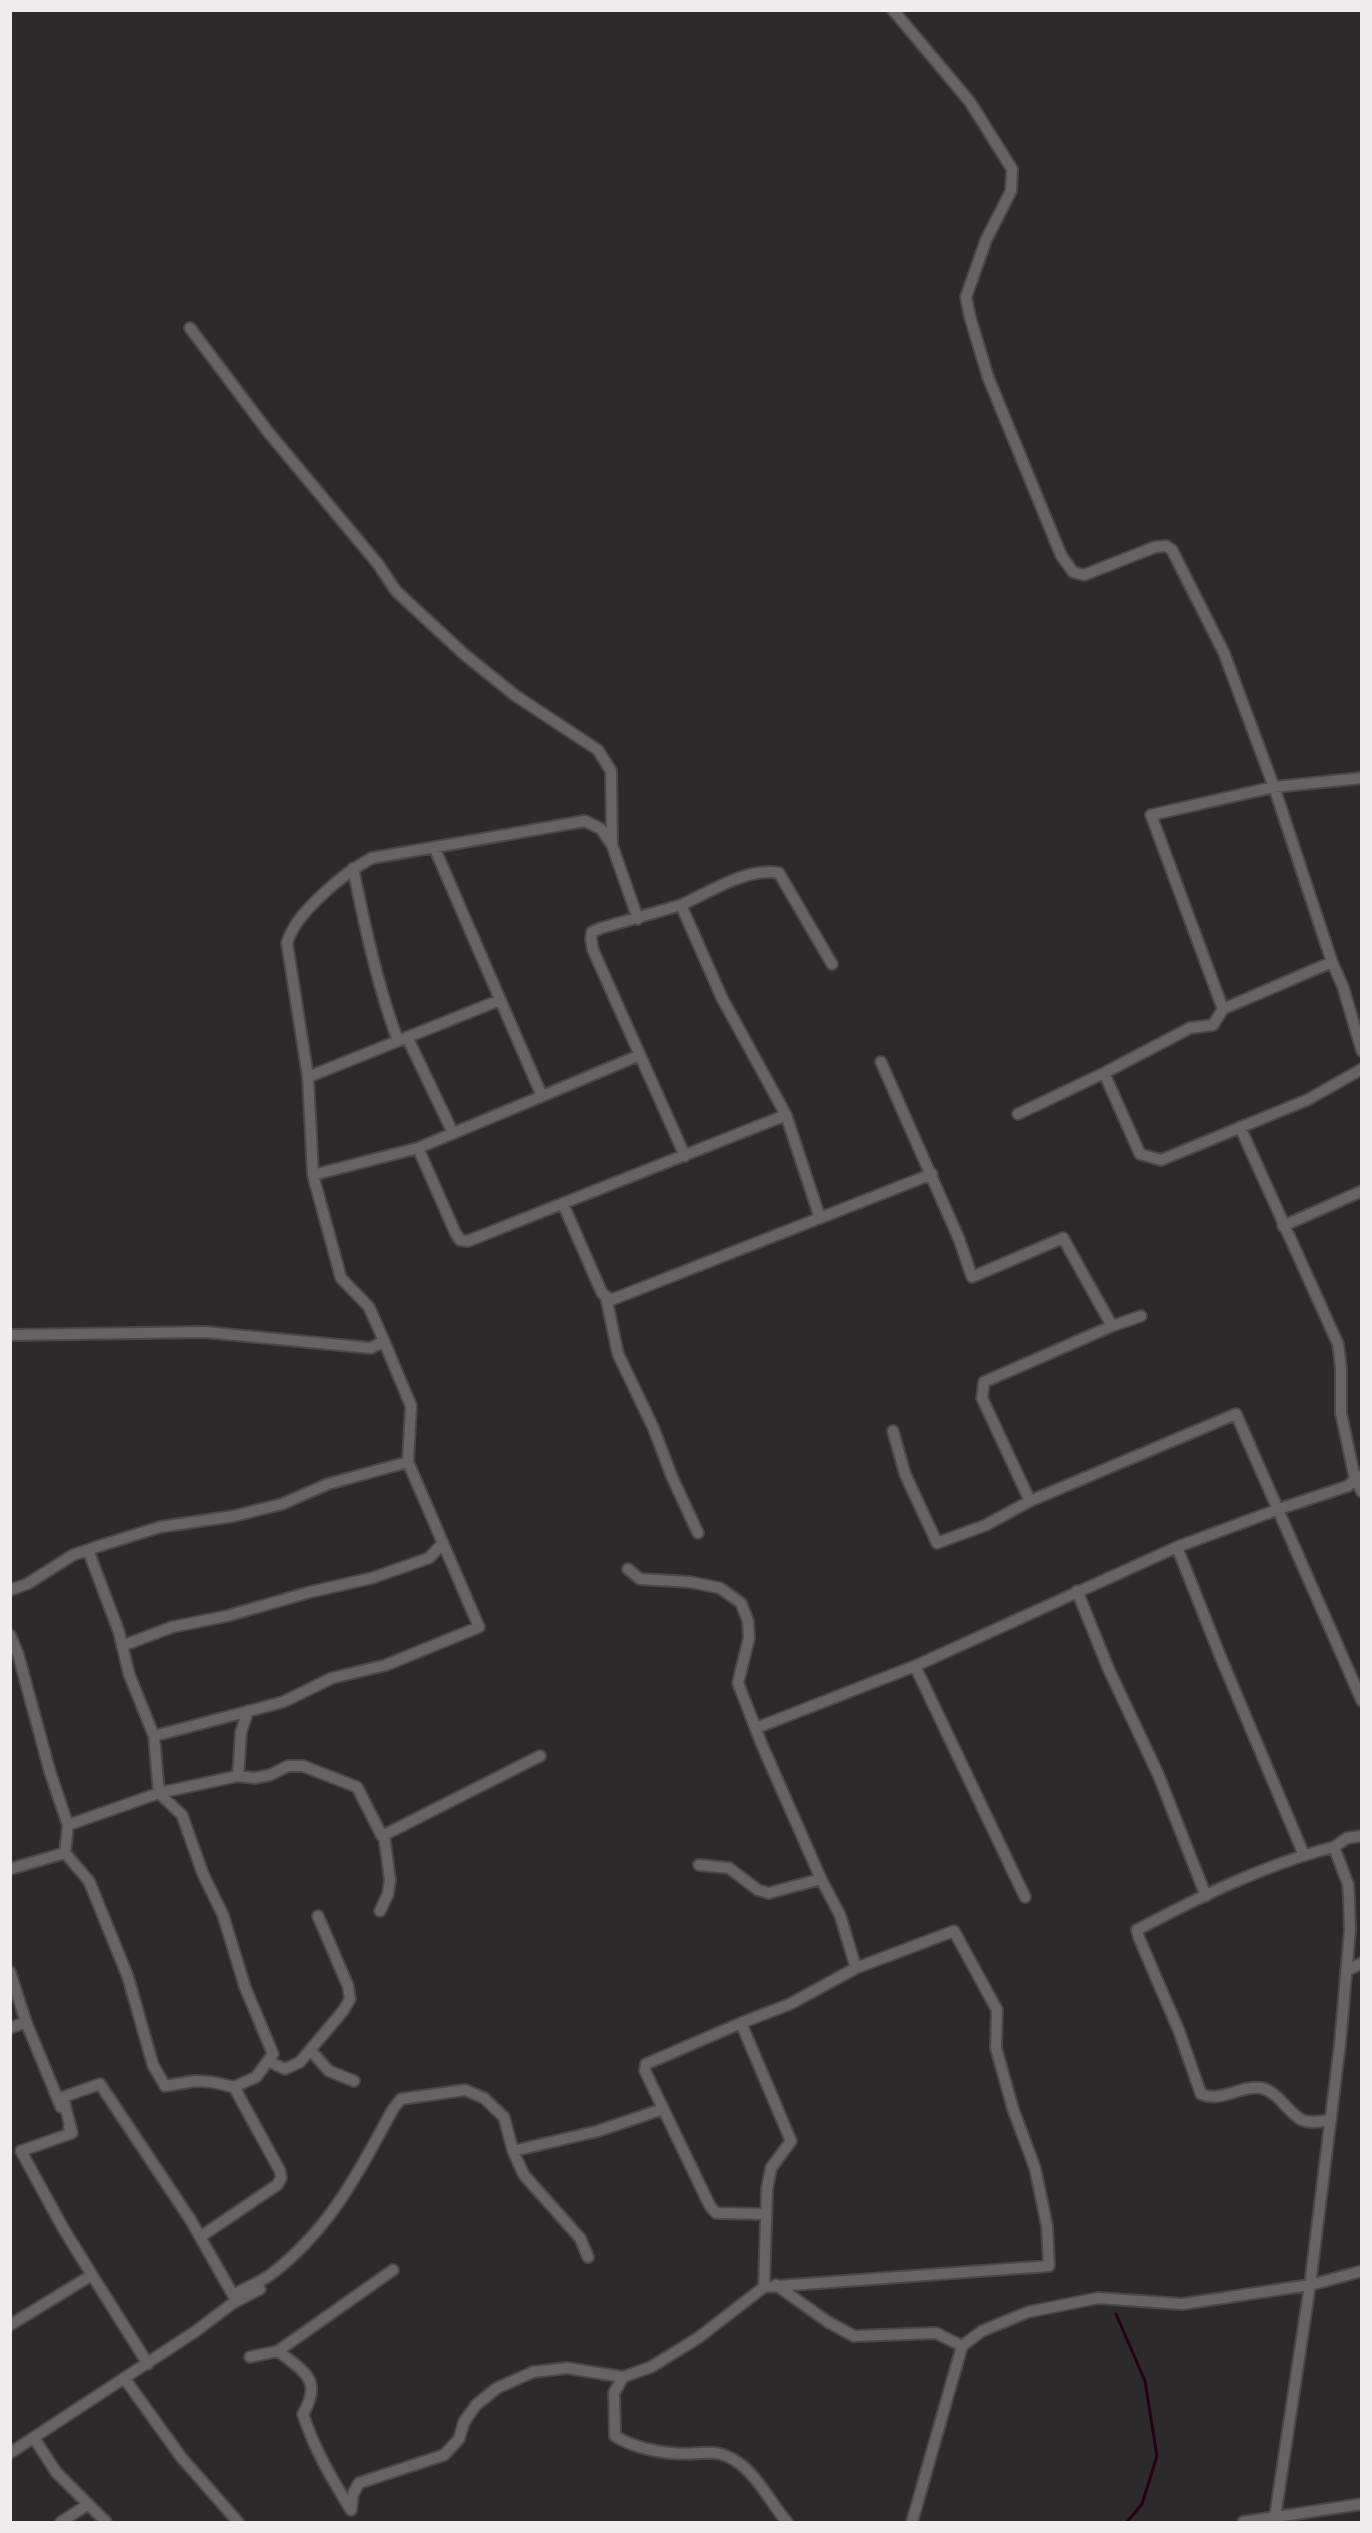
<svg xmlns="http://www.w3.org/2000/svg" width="1372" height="2533" font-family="'Playfair Display',serif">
	<rect width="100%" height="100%" fill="#2d2a2c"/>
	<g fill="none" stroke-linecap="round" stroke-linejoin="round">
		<!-- stream -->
		<path stroke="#280016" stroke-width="3" d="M 1116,2314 L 1145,2381 L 1157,2456 L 1142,2504 L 1127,2522"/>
		<defs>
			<path id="minor" d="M 893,10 L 970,102 L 1012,169 L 1011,191 L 986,240 L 966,297 L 970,317 L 988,377 L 1061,555 L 1073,572 L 1084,575 L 1155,547 L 1166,546 L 1172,550 L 1224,653 L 1274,787 L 1332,962 L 1343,987 L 1362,1051
				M 190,328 L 269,433 L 378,564 L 396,591 L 465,655 L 516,696 L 598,750 L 611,771 L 612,844
				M 434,847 L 542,1096
				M 353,868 C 365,927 377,984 398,1041
				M 681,905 C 710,892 747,867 779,873 L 832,964
				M 1223,1009 L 1151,815 L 1274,787 L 1362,778
				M 407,1037 L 453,1133
				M 881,1062 L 959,1239 L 972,1277 L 1063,1238 L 1112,1326
				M 1104,1073 L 1140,1154 L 1161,1160 L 1307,1100 L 1362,1069
				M 308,1077 L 500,1000
				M 1018,1114 L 1104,1073 L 1190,1028 L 1213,1025 L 1223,1009 L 1332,962
				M 418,1148 L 455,1232 L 460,1240 L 468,1241 L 786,1115
				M 685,1156 L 593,950 L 591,939 L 592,932 L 601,928 L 681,905 L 722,998 L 786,1115 L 820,1218
				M 313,1175 L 418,1148 L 640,1055
				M 563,1204 L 602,1293 L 611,1300 L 932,1174
				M 1283,1226 L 1362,1191
				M 606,1297 L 618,1354 L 653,1427 L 672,1477 L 698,1533
				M 10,1335 L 205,1332 L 371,1348 L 384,1341 L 369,1307 L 341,1278 L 313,1175 L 308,1077 L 287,943 C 295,913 345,872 372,858 L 585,821 L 601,829 L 612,845 L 638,919
				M 893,1431 L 905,1474 L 937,1543 L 986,1525 L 1030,1501 L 1236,1414 L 1362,1701
				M 1361,1476 L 1355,1479 L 1362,1492
				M 1030,1501 L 982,1398 L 984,1382 L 1112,1326 L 1141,1316
				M 1177,1547 L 1221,1658 L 1304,1855
				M 628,1569 L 640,1579 L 690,1582 L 720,1588 L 741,1603 L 748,1621 L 749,1638 L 738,1683 L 762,1745 L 821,1879 L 840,1915 L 856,1968
				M 10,1590 L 27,1584 L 73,1555 L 99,1546 L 160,1527 L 234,1516 L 282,1504 L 328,1484 L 408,1462
				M 1077,1591 L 1109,1670 L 1158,1774 L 1206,1896
				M 10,1635 L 18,1654 L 50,1772 L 68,1825 L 65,1853
				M 122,1646 L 172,1627 L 227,1616 L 310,1592 L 372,1578 L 429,1558 L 443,1543
				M 915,1666 L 1025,1897
				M 756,1728 L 915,1666 L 1177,1547 L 1279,1509 L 1348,1486 L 1355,1479 L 1341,1413 L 1341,1368 L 1338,1344 L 1240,1127
				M 154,1736 L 283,1702 L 332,1678 L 386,1665 L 479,1627 L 408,1462 L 411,1406 L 384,1341
				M 238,1776 L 241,1732 L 248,1711
				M 68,1825 L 159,1793 L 238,1776 L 254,1778 L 270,1775 L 288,1766 L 303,1766 L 357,1787 L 382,1836 L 540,1756
				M 699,1865 L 729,1868 L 758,1890 L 769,1893 L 821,1879
				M 10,1869 L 65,1853 L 89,1881 L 128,1977 L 153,2065 L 165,2086 L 195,2081 L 212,2082 L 234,2087 L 256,2077 L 273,2054 L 245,1987 L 223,1915 L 203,1874 L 182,1815 L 159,1793 L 154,1736 L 129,1674 L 119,1632 L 88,1550
				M 380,1911 L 388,1894 L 390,1880 L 384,1835
				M 1346,1971 L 1362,1963
				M 10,1972 L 26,2022
				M 741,2023 L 791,2141 L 771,2168 L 767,2189 L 764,2287
				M 10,2028 L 26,2022 L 61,2107
				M 311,2051 L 329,2071 L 354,2081
				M 268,2061 L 285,2069 L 300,2062 L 343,2011 L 350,1999 L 348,1986 L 318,1916
				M 1331,2120 C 1322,2121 1311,2124 1302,2120 C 1287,2112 1278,2091 1261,2088 C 1240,2085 1221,2103 1201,2094 L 1179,2031 L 1139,1938 L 1137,1930 C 1199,1897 1266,1864 1334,1847
				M 72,2133 L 63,2097 L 100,2084 L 190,2219 L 233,2295 C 245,2288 259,2283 270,2275 C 329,2231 359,2172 393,2109 L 401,2099 L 465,2090 L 484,2098 L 504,2117 L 513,2151 L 524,2175 L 580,2238 L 588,2257
				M 513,2151 L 598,2131 L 663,2109
				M 766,2214 L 716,2213 L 710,2206 L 645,2071 L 646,2064 L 741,2023 L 790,2004 L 856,1968 L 954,1931 L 997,2010 L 996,2048 L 1013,2109 L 1035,2168 L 1047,2226 L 1049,2266 L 764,2287 L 698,2338 L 651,2367 L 623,2377 L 614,2393 L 615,2436 C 631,2446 652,2451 671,2453 C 702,2457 717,2443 745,2468 C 761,2482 773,2506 787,2522
				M 200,2237 L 277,2185 L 281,2178 L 280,2171 L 234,2087
				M 92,2275 L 148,2364
				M 776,2285 L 828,2322 L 854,2336 L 936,2333 L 962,2346
				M 10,2325 L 92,2275 L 63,2228 L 21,2151 L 72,2133 L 69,2127
				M 278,2351 C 304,2372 323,2379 303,2414 C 314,2449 332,2479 351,2510
				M 250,2357 L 278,2351 L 393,2270
				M 125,2379 L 181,2457 L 238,2522
				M 34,2438 L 56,2472 L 106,2522
				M 10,2453 L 196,2331 L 233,2303 L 260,2289
				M 351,2510 L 353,2494 L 359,2483 L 444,2455 L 459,2439 L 464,2422 L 476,2405 L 497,2388 L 533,2372 L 567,2368 L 623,2377
				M 1275,2517 L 1310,2285 L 1340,2044 L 1350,1930 L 1349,1897 L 1348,1884 L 1334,1847 L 1347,1838 L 1362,1836
				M 61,2522 L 87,2505
				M 912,2522 L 962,2346 L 982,2331 L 1028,2312 L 1098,2298 L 1182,2304 L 1310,2285 L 1362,2271
				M 1243,2522 L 1362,2504"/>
		</defs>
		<!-- minor casing -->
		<use href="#minor" stroke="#4a4748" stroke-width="14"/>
		<!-- minor -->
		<use href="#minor" stroke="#666364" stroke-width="10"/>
	</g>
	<!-- border -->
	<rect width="1372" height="2533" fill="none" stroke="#eeecec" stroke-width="24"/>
</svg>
